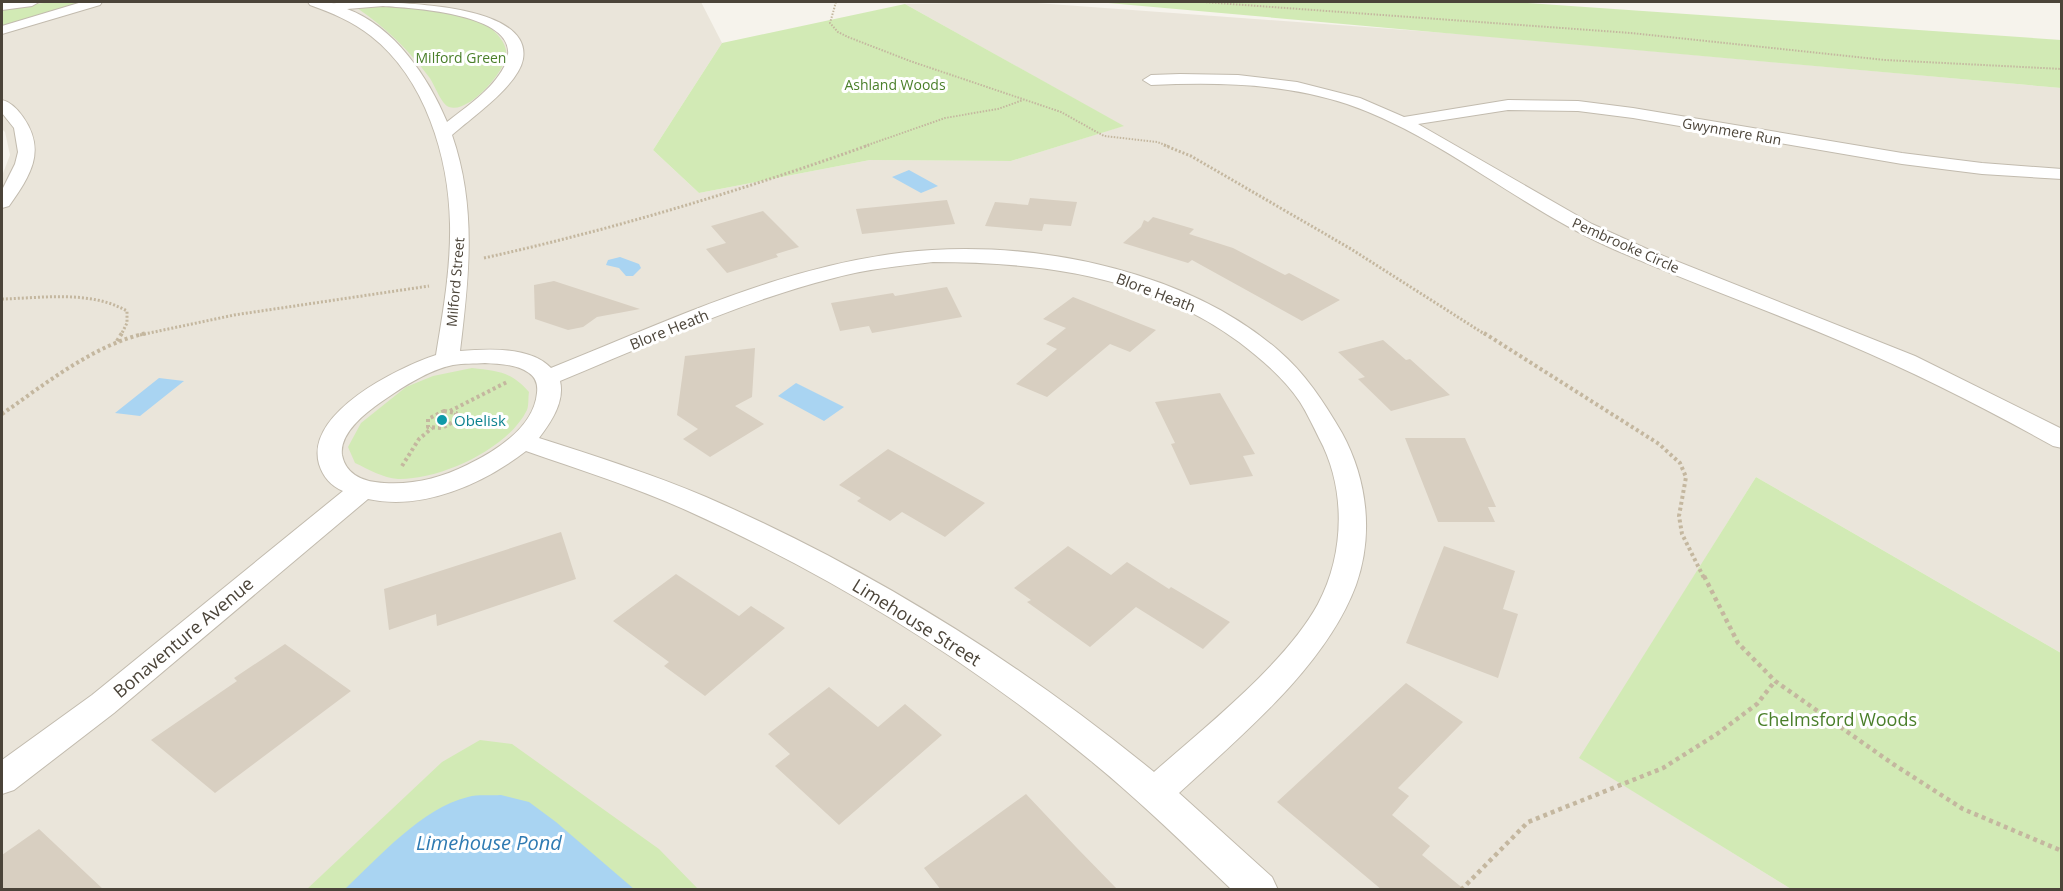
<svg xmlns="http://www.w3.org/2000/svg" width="2063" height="891" font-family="'Open Sans',sans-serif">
	<rect width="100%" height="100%" fill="#f6f3ec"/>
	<!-- residential -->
	<path fill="#eae5da" d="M 2,2 L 701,2 L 722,43 L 653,150 L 699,193 L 870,160 L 1011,161 L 1123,126 L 905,4 L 1023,2 L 1474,35 L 2061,88 L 2061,653 L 1756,477 L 1580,758 L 1791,889 L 2,889 L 2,176 L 10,155 L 5,132 L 2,129 Z"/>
	<!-- green -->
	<path fill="#d2eab5" d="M 51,2 L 87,2 L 2,27 L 2,9 Z
		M 1097,2 L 1514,2 L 2061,40 L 2061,88 Z
		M 905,4 L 1124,126 L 1011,161 L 870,160 L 699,193 L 653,150 L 722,43 Z
		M 376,5 C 408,7 461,8 488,26 C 497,33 508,44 506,56 C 504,73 468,114 449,107 C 441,104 435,85 429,77 C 408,49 386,28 357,8 Z
		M 472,368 C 497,371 511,371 529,392 C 528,397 529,405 527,410 C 508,449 440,480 398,479 C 383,478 368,469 355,463 L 348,447 L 361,423 L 406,387 L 433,376 Z
		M 1756,477 L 2061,653 L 2061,889 L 1791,889 L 1579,758 Z
		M 480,740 L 512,744 L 659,849 L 698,889 L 306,890 L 442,762 Z"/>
	<!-- water -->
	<path fill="#a9d4f2" d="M 909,170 L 938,186 L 921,193 L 892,177 Z
		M 620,257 L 639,264 L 641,268 L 633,276 L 626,276 L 619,268 L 606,265 L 608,260 Z
		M 159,378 L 184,381 L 140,416 L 115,413 Z
		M 796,383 L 844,407 L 824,421 L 778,396 Z
		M 501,795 L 529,802 L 556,822 L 634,889 L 345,889 C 379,857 422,808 468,797 C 478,794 491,796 501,795 Z"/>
	<!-- building -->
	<path fill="#d8cfc1" d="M 1030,198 L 1077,202 L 1071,226 L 1044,224 L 1042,231 L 985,226 L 995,202 L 1028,205 Z
		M 947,200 L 955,224 L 862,234 L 856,209 Z
		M 763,211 L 799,247 L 776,254 L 778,257 L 727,273 L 706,249 L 726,243 L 711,226 Z
		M 1153,217 L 1194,229 L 1189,234 L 1233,248 L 1285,275 L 1289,273 L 1340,300 L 1302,321 L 1192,260 L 1188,263 L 1123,243 L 1141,227 L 1144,220 L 1148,222 Z
		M 554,281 L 640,309 L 597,317 L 583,327 L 568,330 L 535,319 L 534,285 Z
		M 947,287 L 962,317 L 872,333 L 869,326 L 840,331 L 831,303 L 893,293 L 895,296 Z
		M 1073,297 L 1156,330 L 1130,352 L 1110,344 L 1047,397 L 1016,384 L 1057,349 L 1046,344 L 1066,328 L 1043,319 Z
		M 1383,340 L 1406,360 L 1410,359 L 1450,395 L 1391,411 L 1358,379 L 1365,377 L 1338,352 Z
		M 755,348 L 752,397 L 735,406 L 764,424 L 710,457 L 683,439 L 698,429 L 677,415 L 685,356 Z
		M 1220,393 L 1255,454 L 1243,456 L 1253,476 L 1190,485 L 1171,444 L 1175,443 L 1155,402 Z
		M 1405,438 L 1465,438 L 1496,507 L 1488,507 L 1495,522 L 1438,522 Z
		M 888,449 L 985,503 L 945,537 L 902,512 L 890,521 L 857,501 L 861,498 L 839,485 Z
		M 561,532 L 576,579 L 437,626 L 436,614 L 389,630 L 384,589 Z
		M 1068,546 L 1111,575 L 1127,562 L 1169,589 L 1171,587 L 1230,622 L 1203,649 L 1136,607 L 1090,647 L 1027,602 L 1031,600 L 1014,588 Z
		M 1444,546 L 1515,571 L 1503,609 L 1518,614 L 1498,678 L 1406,643 Z
		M 676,574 L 739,616 L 751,606 L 785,628 L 705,696 L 664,666 L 669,662 L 613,621 Z
		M 285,644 L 351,691 L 215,793 L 151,740 L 237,681 L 234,678 Z
		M 1406,683 L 1463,722 L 1398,788 L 1409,796 L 1392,815 L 1430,846 L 1422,855 L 1465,890 L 1382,890 L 1277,802 Z
		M 829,687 L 878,727 L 905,704 L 942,735 L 839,825 L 775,766 L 790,754 L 768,734 Z
		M 1026,794 L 1076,847 L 1118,890 L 941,890 L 924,868 Z
		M 39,829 L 104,890 L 2,890 L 2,855 Z"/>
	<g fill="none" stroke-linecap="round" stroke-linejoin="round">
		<defs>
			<path id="minor" d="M 2,2 L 39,2 L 32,6 L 2,10 Z
				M 82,2 L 102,2 L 100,5 L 2,34 L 2,26 Z
				M 308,2 C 321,1 332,5 344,2 C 381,2 533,0 523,59 C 518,86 471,118 452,135 C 477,207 469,277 460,351 C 488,349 530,346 551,368 C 674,319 798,258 932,250 C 1047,243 1189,273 1278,350 C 1305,373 1324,402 1342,433 C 1367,479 1374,534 1356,585 C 1326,666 1242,735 1179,793 L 1272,877 L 1278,890 L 1232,890 C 1186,846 1140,801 1091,761 C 969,660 832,576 688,511 C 635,487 580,470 526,451 C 483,484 423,511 368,499 L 114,713 L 14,790 L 2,794 L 2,760 L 92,695 L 343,491 C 331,486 323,477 319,464 C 305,413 397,368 436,355 C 443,312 451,268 450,224 C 449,157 425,78 371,36 C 352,21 332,13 310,5 ZM 383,6 C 412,8 532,14 504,67 C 492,90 466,107 447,122 C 429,78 394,26 347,9 ZM 933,262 C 1041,262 1150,276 1239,342 C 1261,359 1284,378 1300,402 C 1307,413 1313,426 1319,438 C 1346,488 1345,553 1318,604 C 1286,663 1205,727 1154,772 C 1018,661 867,567 706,497 C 652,474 595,456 539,438 C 551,422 565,402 560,381 C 650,344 739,302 834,278 C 866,269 900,266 933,262 ZM 485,363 C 499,364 517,364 529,373 C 536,378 538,384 537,393 C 534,427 496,451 467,465 C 441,478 413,485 384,483 C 365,482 346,476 342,455 C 339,432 368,411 384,400 C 404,386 429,370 453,365 C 464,363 474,364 485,363 Z
				M 1180,74 L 1238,75 L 1297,82 L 1360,98 L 1404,117 L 1508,100 L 1578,101 L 1633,108 L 1902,153 L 1982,163 L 2062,169 L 2062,179 L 1982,174 L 1902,164 L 1633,118 L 1578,111 L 1508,110 L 1418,124 L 1592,224 L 1656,253 L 1915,356 L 2062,429 L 2062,448 L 2053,446 C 1985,408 1916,373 1845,343 C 1768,310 1688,282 1611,248 C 1520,208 1441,136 1347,104 C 1284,83 1217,82 1151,85 L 1143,80 L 1151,75 Z
				M 2,100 C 11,102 18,110 23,117 C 47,151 30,176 9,206 L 2,208 L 2,190 L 15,164 L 18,152 L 14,128 L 2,113 Z"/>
		</defs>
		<!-- minor casing -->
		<use href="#minor" stroke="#c2bbae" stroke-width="2"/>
		<!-- path-far3 -->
		<path stroke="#c4b79f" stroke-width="2" stroke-dasharray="1.5 1.5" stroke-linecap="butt" d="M 836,2 L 830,23 L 838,32 L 848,37 L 910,61 L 1061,112 L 1104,136 L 1157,142 L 1168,146
			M 1203,2 L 1631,33 L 1885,60 L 2062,69
			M 865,146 L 945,118 L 998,109 L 1023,100"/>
		<!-- path-far2 -->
		<path stroke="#c4b79f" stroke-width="3" stroke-dasharray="2 2" stroke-linecap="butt" d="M 1164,145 L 1191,156 L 1351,249 L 1486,335
			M 484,258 C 615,229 743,190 869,145
			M 2,299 C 43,298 90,290 127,311 L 127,323 L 121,335
			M 140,335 L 234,315 L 429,286"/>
		<!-- path-far1 -->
		<path stroke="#c4b79f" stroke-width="4" stroke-dasharray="3 3" stroke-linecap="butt" d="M 1484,333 L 1659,444 L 1680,463 L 1686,477 L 1679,516 L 1682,534 L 1704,578
			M 117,341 L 122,333
			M 444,411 L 456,413 L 455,421 L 442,428 L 428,427 L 428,419 Z
			M 450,411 L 507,382
			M 2,414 C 45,384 95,344 147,333
			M 402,466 L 419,439 L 432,428"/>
		<!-- path -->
		<path stroke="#c4b79f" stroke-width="4.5" stroke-dasharray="4 4" stroke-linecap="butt" d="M 1704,576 L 1738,643 L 1775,681 L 1893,764 L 1963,809 L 2062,851
			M 1461,890 L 1528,822 L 1663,768 L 1717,734 L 1757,704 L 1775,681"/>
		<!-- minor -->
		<use href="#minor" fill="#fff" fill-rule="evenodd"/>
	</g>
	<!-- markers -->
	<circle fill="#0f9aa8" stroke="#fff" stroke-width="2" cx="442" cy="420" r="6"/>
	<g text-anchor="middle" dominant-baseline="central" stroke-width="6" stroke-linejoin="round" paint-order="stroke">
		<!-- far-park labels -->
		<g font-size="14" fill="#4a7f2a" stroke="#fff">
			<text x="461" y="57">Milford Green</text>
			<text x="895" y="84">Ashland Woods</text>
		</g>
		<!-- far-street labels -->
		<g font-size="14" fill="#4b4439" stroke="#fff">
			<text transform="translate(1732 131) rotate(10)">Gwynmere Run</text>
			<text transform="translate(1626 245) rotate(24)">Pembrooke Circle</text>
			<text transform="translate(455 282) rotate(-85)">Milford Street</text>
		</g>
		<!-- street labels -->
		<g font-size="15" fill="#4b4439" stroke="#fff">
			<text transform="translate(1156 292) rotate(21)">Blore Heath</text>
			<text transform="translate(669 329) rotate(-22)">Blore Heath</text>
		</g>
		<!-- culture labels -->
		<g font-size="15" fill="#0d838f" stroke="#fff" text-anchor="start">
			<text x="454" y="420">Obelisk</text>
		</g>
		<!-- near-street labels -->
		<g font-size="18" fill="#4b4439" stroke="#fff">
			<text transform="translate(917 622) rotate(32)">Limehouse Street</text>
			<text transform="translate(183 637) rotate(-40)">Bonaventure Avenue</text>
		</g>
		<!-- near-park labels -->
		<g font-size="18" fill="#4a7f2a" stroke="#fff">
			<text x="1837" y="719">Chelmsford Woods</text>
		</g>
		<!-- near-water labels -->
		<g font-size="20" font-style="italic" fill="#2e7ab2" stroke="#fff">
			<text x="489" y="842">Limehouse Pond</text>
		</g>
	</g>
	<!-- border -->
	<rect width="2063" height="891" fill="none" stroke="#4b4439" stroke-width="6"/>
</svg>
